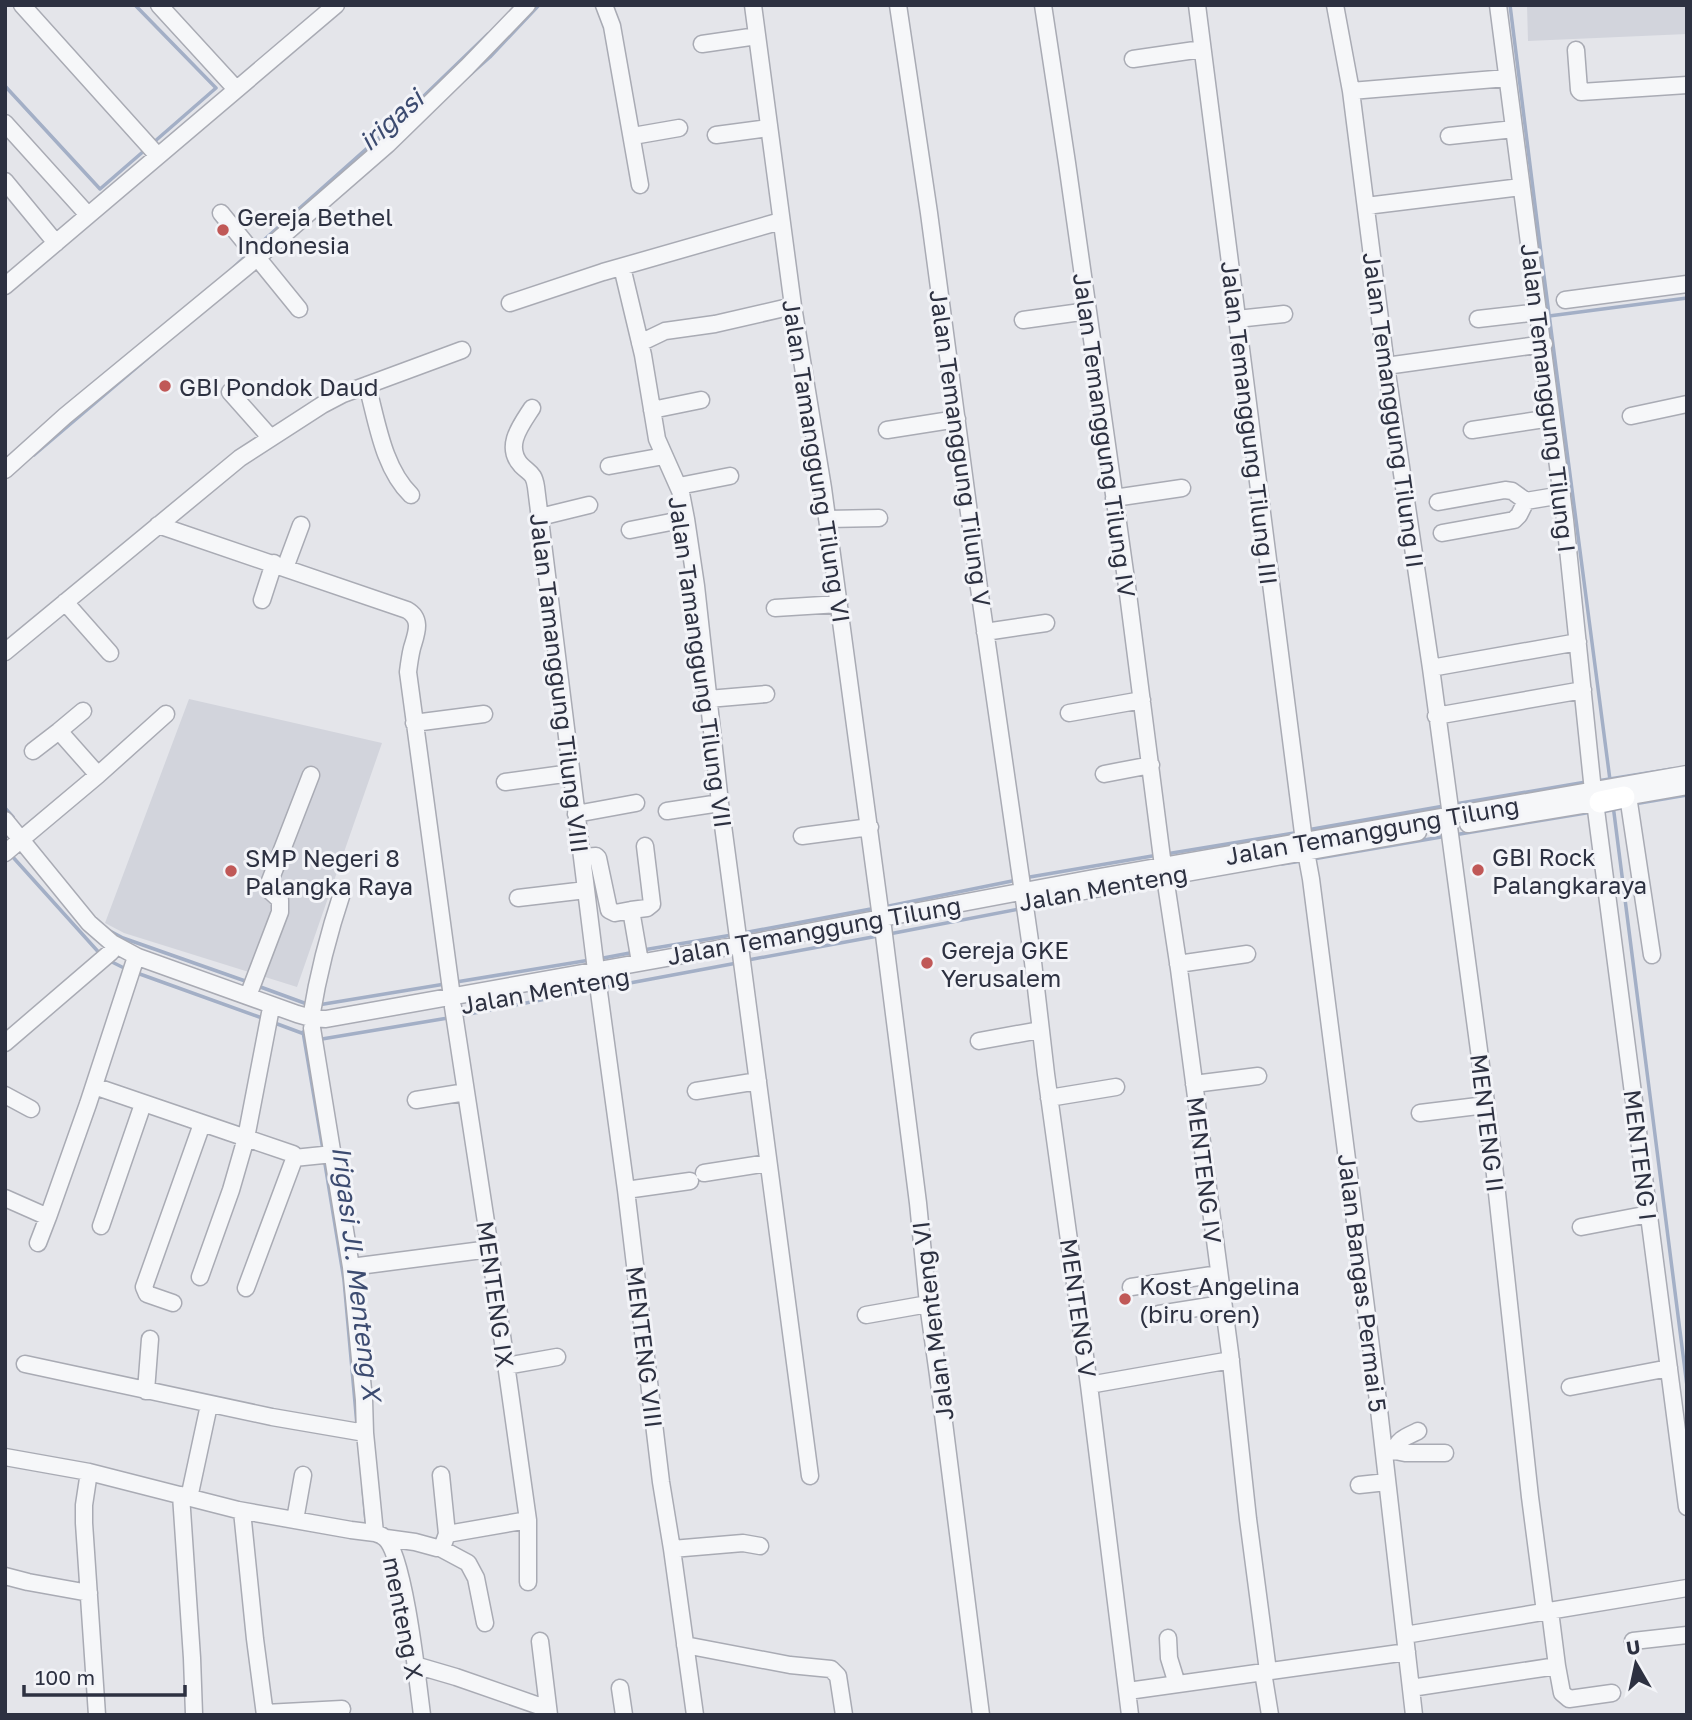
<svg xmlns="http://www.w3.org/2000/svg" width="1692" height="1720" font-family="'Golos Text',sans-serif">
	<rect width="100%" height="100%" fill="#e4e5ea"/>
	<!-- built -->
	<path fill="#d2d4dc" d="M 1527,5 L 1687,5 L 1687,34 L 1528,41 Z
		M 189,699 L 382,743 L 297,987 L 124,933 L 105,923 Z"/>
	<g fill="none" stroke-linecap="round" stroke-linejoin="round">
		<!-- stream -->
		<path stroke="#a3afc6" stroke-width="3.5" d="M 135,5 L 216,88 L 154,142
			M 1510,5 L 1541,253 L 1610,780
			M 464,80 L 490,57 L 539,5
			M 5,86 L 100,189 L 145,150
			M 256,247 L 401,118 L 488,34
			M 232,269 L 249,253
			M 1549,316 L 1687,298
			M 34,455 L 156,351
			M 1597,781 L 1672,769
			M 1455,804 L 1586,782
			M 1634,804 L 1687,795
			M 1613,805 L 1687,1386
			M 5,808 L 13,817
			M 1307,830 L 1444,806
			M 1454,835 L 1592,812
			M 1166,854 L 1300,832
			M 11,855 L 102,956
			M 1313,859 L 1447,836
			M 1282,864 L 1302,861
			M 1024,878 L 1158,855
			M 884,907 L 1017,880
			M 1030,907 L 1060,902
			M 108,930 L 123,938 L 248,982
			M 743,933 L 876,908
			M 889,934 L 1019,909
			M 643,950 L 732,935
			M 598,959 L 635,952
			M 108,960 L 126,969
			M 748,960 L 878,936
			M 137,973 L 265,1019
			M 456,982 L 590,960
			M 255,985 L 307,1004
			M 603,988 L 737,963
			M 318,1005 L 445,984
			M 459,1016 L 592,990
			M 272,1022 L 307,1035
			M 303,1032 L 323,1150
			M 318,1038 L 322,1039 L 448,1018
			M 324,1158 L 344,1280 L 357,1425
			M 363,1488 L 366,1521"/>
		<defs>
			<path id="minor" d="M 22,5 L 158,156
				M 159,5 L 236,89
				M 604,5 L 612,26 L 640,185
				M 753,5 L 793,306 L 823,488 L 881,918
				M 898,5 L 929,213 L 979,588 L 1033,962 L 1046,1074 L 1089,1385 L 1130,1715
				M 1043,5 L 1067,163 L 1127,586 L 1163,866
				M 1197,5 L 1304,841 L 1311,879 L 1378,1401 L 1414,1715
				M 1335,5 L 1351,91 L 1386,366 L 1431,668 L 1451,816
				M 1498,5 L 1565,520 L 1593,791
				M 702,44 L 757,36
				M 1576,50 L 1579,90 L 1581,92 L 1687,85
				M 1133,59 L 1202,49
				M 1351,91 L 1507,78
				M 5,123 L 88,215
				M 716,135 L 769,128
				M 633,136 L 679,128
				M 1449,136 L 1514,129
				M 5,181 L 56,243
				M 1366,206 L 1521,187
				M 221,213 L 299,309
				M 622,267 L 643,355 L 657,439 L 681,493 L 686,519 L 696,586 L 720,803 L 739,945
				M 5,286 L 336,5
				M 1565,300 L 1687,284
				M 510,303 L 603,272 L 781,221
				M 1237,319 L 1284,314
				M 1478,319 L 1539,312
				M 1023,320 L 1088,311
				M 640,343 L 665,331 L 715,324 L 793,306
				M 1386,366 L 1544,344
				M 367,385 C 377,421 383,468 411,495
				M 230,392 L 270,437
				M 532,408 C 521,425 504,446 521,465 C 530,474 534,473 536,487 L 596,970 L 626,1190 L 661,1482 L 672,1549 L 695,1715
				M 652,410 L 701,400
				M 1631,416 L 1687,404
				M 887,430 L 957,419
				M 1472,430 L 1551,418
				M 609,466 L 664,456
				M 5,470 L 65,416 L 257,258 L 388,144 L 467,67 L 527,5
				M 679,486 L 730,476
				M 1114,498 L 1182,488
				M 1526,501 L 1562,495
				M 1438,502 L 1505,490 L 1512,491 L 1526,501 L 1519,515 L 1514,520 L 1442,533
				M 540,517 L 589,505
				M 827,519 L 879,518
				M 158,525 L 407,610 C 423,619 416,634 412,648 C 410,656 409,664 408,672 L 452,997
				M 630,530 L 686,519
				M 285,568 L 301,525
				M 262,600 L 274,563
				M 65,602 L 110,653
				M 775,608 L 839,604
				M 985,632 L 1046,623
				M 5,652 L 240,458 L 322,405 L 343,394 L 462,350
				M 1431,668 L 1578,642
				M 708,699 L 766,694
				M 83,711 L 59,731 L 98,775
				M 1069,713 L 1142,700
				M 1436,716 L 1583,690
				M 414,723 L 484,714
				M 33,751 L 59,731
				M 1104,774 L 1151,765
				M 505,782 L 571,773
				M 1628,796 L 1652,955
				M 1624,797 L 1687,786
				M 1595,802 L 1687,1507
				M 667,811 L 720,803
				M 576,814 L 636,803
				M 5,820 L 89,923 L 112,943 L 138,957 L 297,1014 L 311,1018 L 326,1019 L 739,945 L 1094,878 L 1687,774
				M 1468,824 L 1600,802
				M 1449,827 L 1492,1147 L 1530,1497 L 1545,1612
				M 802,836 L 870,827
				M 5,853 L 98,775 L 166,714
				M 582,857 L 596,856 L 598,858 L 609,910 L 615,913 L 631,910 L 640,962
				M 1165,877 L 1179,969 L 1230,1353 L 1248,1519 L 1268,1671
				M 1061,895 L 1418,832
				M 518,898 L 586,890
				M 631,910 L 647,908 L 652,904 L 645,846
				M 883,927 L 918,1203 L 928,1304 L 938,1375 L 981,1715
				M 741,954 L 810,1476
				M 1178,964 L 1247,954
				M 248,996 L 280,912 L 280,900 L 269,890 L 268,886 L 311,775
				M 453,1007 L 486,1222 L 528,1520 L 528,1582
				M 311,1018 C 318,974 329,932 343,890
				M 312,1028 L 351,1267 L 364,1400 L 365,1433 L 375,1533 C 378,1534 382,1535 385,1538 C 404,1554 418,1684 422,1715
				M 979,1041 L 1040,1030
				M 5,1043 L 111,952
				M 1194,1084 L 1258,1076
				M 94,1086 L 293,1154 L 294,1158 L 293,1162 L 246,1288
				M 696,1091 L 758,1081
				M 5,1095 L 31,1109
				M 1049,1098 L 1116,1087
				M 416,1100 L 466,1092
				M 1420,1113 L 1486,1105
				M 294,1158 L 333,1154
				M 704,1173 L 768,1163
				M 626,1190 L 690,1181
				M 5,1198 L 48,1217 L 88,1104 L 134,963
				M 101,1226 L 143,1104
				M 1581,1227 L 1649,1214
				M 38,1243 L 48,1217
				M 351,1267 L 490,1249
				M 200,1277 L 231,1190 L 246,1138 L 270,1013
				M 1131,1287 L 1219,1274
				M 173,1303 L 147,1294 L 144,1287 L 202,1124
				M 1159,1314 L 1222,1304
				M 866,1315 L 928,1304
				M 25,1364 L 272,1417 L 365,1433
				M 506,1366 L 557,1357
				M 1089,1385 L 1231,1360
				M 1570,1387 L 1669,1368
				M 146,1391 L 150,1339
				M 1395,1451 C 1397,1439 1408,1436 1418,1431
				M 1384,1453 L 1395,1451 L 1405,1453 L 1445,1453
				M 5,1457 L 89,1472 L 238,1510 L 351,1530 L 375,1533
				M 89,1472 L 84,1505 L 84,1523 L 97,1715
				M 1359,1485 L 1387,1482
				M 181,1495 L 192,1658 L 194,1714
				M 189,1498 L 209,1405
				M 242,1511 L 255,1639 L 265,1715
				M 295,1520 L 303,1475
				M 447,1534 L 528,1520
				M 386,1538 L 415,1542 L 437,1548 L 443,1545 L 447,1534 L 441,1475
				M 440,1548 L 468,1563 L 476,1578 L 485,1623
				M 672,1549 L 743,1543 L 760,1546
				M 5,1576 L 28,1582 L 89,1593
				M 1550,1611 L 1557,1666 L 1562,1693 L 1569,1699 L 1612,1693
				M 1405,1635 L 1687,1588
				M 1168,1638 L 1169,1658 L 1177,1684
				M 540,1641 L 549,1715
				M 1633,1641 L 1687,1635
				M 685,1645 L 790,1665 L 831,1669 L 838,1676 L 844,1715
				M 415,1665 L 456,1677 L 548,1709
				M 1263,1672 L 1270,1715
				M 620,1688 L 624,1715
				M 1411,1688 L 1557,1666
				M 1128,1691 L 1407,1652
				M 265,1713 L 342,1709"/>
			<path id="major" d="M 1600,802 L 1624,797"/>
		</defs>
		<!-- minor casing -->
		<use href="#minor" stroke="#a9abb4" stroke-width="19"/>
		<!-- major casing -->
		<use href="#major" stroke="#a4a8b5" stroke-width="24"/>
		<!-- minor -->
		<use href="#minor" stroke="#f6f7f9" stroke-width="16"/>
		<!-- major -->
		<use href="#major" stroke="#fff" stroke-width="21"/>
	</g>
	<!-- markers -->
	<g fill="#c05857" stroke="#f3f4f8" stroke-width="2.5">
		<circle cx="223" cy="230" r="7"/>
		<circle cx="165" cy="386" r="7"/>
		<circle cx="1478" cy="870" r="7"/>
		<circle cx="231" cy="871" r="7"/>
		<circle cx="927" cy="963" r="7"/>
		<circle cx="1125" cy="1299" r="7"/>
	</g>
	<g text-anchor="middle" dominant-baseline="central" stroke-width="6" stroke-linejoin="round" paint-order="stroke">
		<!-- poi labels -->
		<g font-size="24" fill="#2d3141" stroke="#f3f4f8" text-anchor="start">
			<text x="237" y="216">Gereja Bethel<tspan x="237" dy="28">Indonesia</tspan></text>
			<text x="179" y="386">GBI Pondok Daud</text>
			<text x="1492" y="856">GBI Rock<tspan x="1492" dy="28">Palangkaraya</tspan></text>
			<text x="245" y="857">SMP Negeri 8<tspan x="245" dy="28">Palangka Raya</tspan></text>
			<text x="941" y="949">Gereja GKE<tspan x="941" dy="28">Yerusalem</tspan></text>
			<text x="1139" y="1285">Kost Angelina<tspan x="1139" dy="28">(biru oren)</tspan></text>
		</g>
		<!-- street labels -->
		<g font-size="24" fill="#2d3141" stroke="#f3f4f8">
			<text transform="translate(1549 398) rotate(83)">Jalan Temanggung Tilung I</text>
			<text transform="translate(1394 410) rotate(82)">Jalan Temanggung Tilung II</text>
			<text transform="translate(1250 423) rotate(83)">Jalan Temanggung Tilung III</text>
			<text transform="translate(1105 435) rotate(82)">Jalan Temanggung Tilung IV</text>
			<text transform="translate(961 448) rotate(82)">Jalan Temanggung Tilung V</text>
			<text transform="translate(817 461) rotate(81)">Jalan Tamanggung Tilung VI</text>
			<text transform="translate(701 662) rotate(82)">Jalan Tamanggung Tilung VII</text>
			<text transform="translate(560 683) rotate(83)">Jalan Tamanggung Tilung VIII</text>
			<text transform="translate(1372 830) rotate(-10)">Jalan Temanggung Tilung</text>
			<text transform="translate(1103 887) rotate(-10)">Jalan Menteng</text>
			<text transform="translate(814 930) rotate(-10)">Jalan Temanggung Tilung</text>
			<text transform="translate(545 990) rotate(-10)">Jalan Menteng</text>
			<text transform="translate(1488 1123) rotate(83)">MENTENG II</text>
			<text transform="translate(1641 1155) rotate(83)">MENTENG I</text>
			<text transform="translate(1205 1170) rotate(83)">MENTENG IV</text>
			<text transform="translate(1363 1283) rotate(83)">Jalan Bangas Permai 5</text>
			<text transform="translate(496 1294) rotate(82)">MENTENG IX</text>
			<text transform="translate(1079 1308) rotate(82)">MENTENG V</text>
			<text transform="translate(932 1321) rotate(-97)">Jalan Menteng VI</text>
			<text transform="translate(645 1347) rotate(83)">MENTENG VIII</text>
			<text transform="translate(404 1618) rotate(79)">menteng X</text>
		</g>
		<!-- water labels -->
		<g font-size="26" font-style="italic" fill="#3c4b70" stroke="#f3f4f8">
			<text transform="translate(391 120) rotate(-42)">irigasi</text>
			<text transform="translate(357 1273) rotate(83)">Irigasi Jl. Menteng X</text>
		</g>
	</g>
	<!-- border -->
	<rect width="1692" height="1720" fill="none" stroke="#2d3141" stroke-width="14"/>
	<!-- north arrow -->
	<g transform="translate(1636 1664) rotate(351)" stroke="#f3f4f8" stroke-width="5" paint-order="stroke">
	<path d="M0-5L12 26L0 18L-12 26Z" fill="#2d3141"/>
	<text y="-10" font-size="19" font-weight="bold" text-anchor="middle" fill="#2d3141">U</text>
	</g>
	<!-- scale -->
	<path d="M24 1685v10h161v-10" fill="none" stroke="#2d3141" stroke-width="3.5"/>
	<text x="35" y="1685" font-size="21" fill="#2d3141" stroke="#f3f4f8" stroke-width="5" paint-order="stroke">100 m</text>
</svg>
